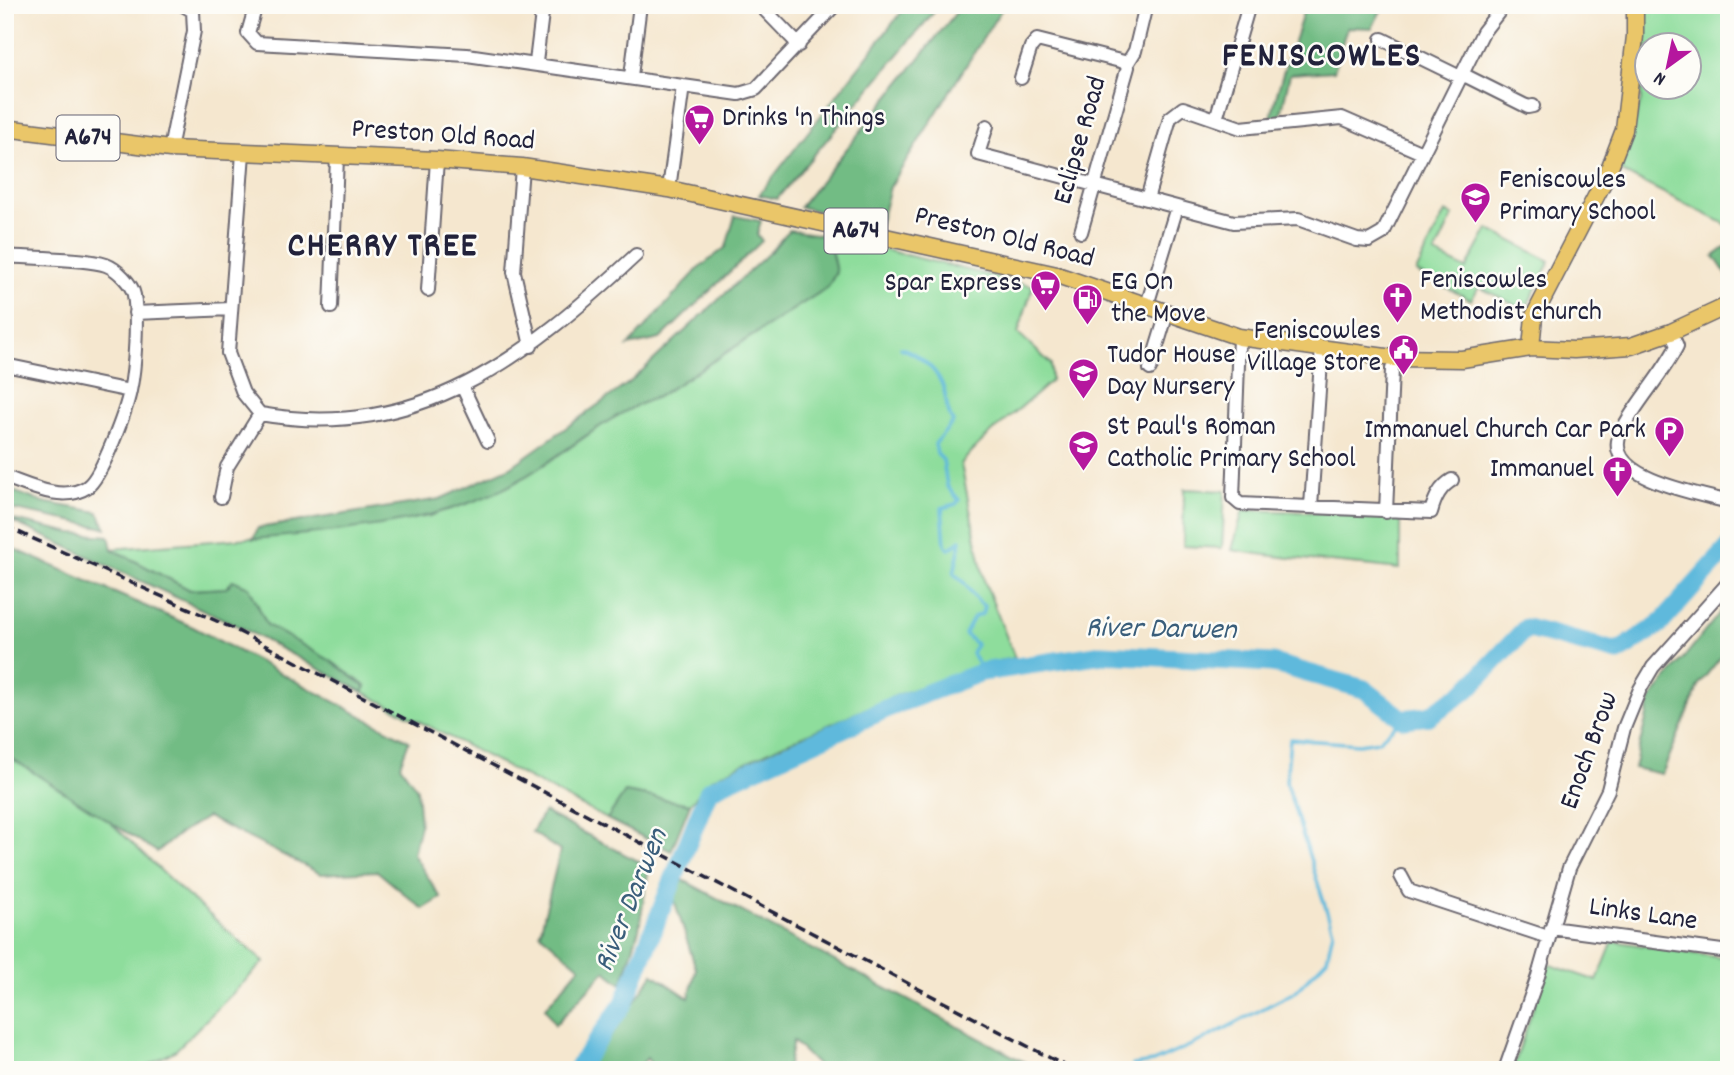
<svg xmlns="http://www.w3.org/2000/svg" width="1734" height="1075" font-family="Dekko,sans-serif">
	<rect width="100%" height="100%" fill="#fdfcf7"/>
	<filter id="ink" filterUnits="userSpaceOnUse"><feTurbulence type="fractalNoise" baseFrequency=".0143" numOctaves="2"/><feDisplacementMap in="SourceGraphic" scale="14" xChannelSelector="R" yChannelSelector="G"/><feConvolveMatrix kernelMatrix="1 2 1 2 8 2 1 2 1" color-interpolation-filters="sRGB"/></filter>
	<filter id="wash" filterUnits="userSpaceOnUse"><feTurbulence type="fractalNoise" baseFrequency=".00686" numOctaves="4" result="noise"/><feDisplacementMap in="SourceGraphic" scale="28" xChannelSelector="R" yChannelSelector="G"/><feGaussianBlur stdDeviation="1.57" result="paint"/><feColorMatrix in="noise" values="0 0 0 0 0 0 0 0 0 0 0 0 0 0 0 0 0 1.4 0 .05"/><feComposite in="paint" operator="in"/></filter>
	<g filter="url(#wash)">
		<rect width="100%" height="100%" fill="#f5e7cf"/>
		<!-- green -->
		<path fill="#8edd9c" stroke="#58806c" stroke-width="2" fill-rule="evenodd" d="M 1642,5 L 1729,5 L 1729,226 L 1620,171 L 1641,100 ZM 1646,46 L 1688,46 L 1688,88 L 1646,88 Z
			M 1445,212 L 1453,216 L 1435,254 L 1466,269 L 1488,229 L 1550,261 L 1525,310 L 1479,287 L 1471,300 L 1416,272 Z
			M 828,236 L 1033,286 L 1018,333 L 1051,364 L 1051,381 C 1021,409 986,433 961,464 L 984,580 L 1015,658 L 992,662 L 900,694 L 780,746 L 711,779 L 690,804 L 625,792 L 607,819 L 363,692 L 366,686 L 331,661 L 267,625 L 249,587 L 190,590 L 111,549 L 325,532 L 431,516 L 568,449 L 626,408 L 657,397 L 828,287 L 836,272 Z
			M 1184,489 L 1225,491 L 1222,548 L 1183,546 Z
			M 1243,510 L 1400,515 L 1400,569 C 1344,562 1288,560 1232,550 Z
			M 5,754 L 110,822 L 181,890 L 264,962 L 176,1050 L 140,1070 L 5,1070 Z
			M 1613,941 L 1729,959 L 1729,1070 L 1527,1070 L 1514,1065 L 1548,964 L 1597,981 Z"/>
		<!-- forest -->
		<path fill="#72bc84" stroke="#4a6f60" stroke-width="2" d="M 907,5 L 940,5 L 777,199 L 759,195 Z
			M 962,5 L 1004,5 L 890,187 L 880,225 L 800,207 Z
			M 1305,5 L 1384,5 L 1372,28 L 1347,27 L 1334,71 L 1290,74 L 1280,119 L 1271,119 C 1278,79 1295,45 1305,5 Z
			M 735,216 L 761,221 L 757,234 L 762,241 L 660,339 L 628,346 L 699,268 L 726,247 Z
			M 789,230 L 828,236 L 836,272 L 828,287 L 657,397 C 602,417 559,460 507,487 C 428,526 339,531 253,539 L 258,528 L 440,499 L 511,467 L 630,382 L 772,250 Z
			M 1729,245 L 1729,278 L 1714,256 Z
			M 5,488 L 42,502 L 98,512 L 106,528 L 5,508 Z
			M 5,518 L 72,533 L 109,536 L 112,549 L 190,590 L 226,588 L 233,580 L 249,587 L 267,625 L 331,661 L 366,687 L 363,692 L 236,625 Z
			M 5,545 L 193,627 L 409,741 L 400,765 L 417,789 L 420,825 L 413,854 L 441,898 L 423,909 L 377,871 L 321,874 L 207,817 L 179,834 L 157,852 L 5,754 Z
			M 1729,601 L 1729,647 L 1700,683 L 1662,774 L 1634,768 L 1651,699 Z
			M 625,792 L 690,804 L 671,851 L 607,819 Z
			M 544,812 L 649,867 L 639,929 L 622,984 L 605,971 L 555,1025 L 545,1008 L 580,967 L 540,933 L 560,851 L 532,832 Z
			M 683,880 L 1039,1070 L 822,1070 L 793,1041 L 787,1070 L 655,1070 L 647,1058 L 637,1070 L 583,1070 L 585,1062 L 611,1036 L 653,974 L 689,998 L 696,969 L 672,893 Z"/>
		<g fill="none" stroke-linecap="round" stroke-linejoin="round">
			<!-- stream -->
			<path stroke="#5fb9dc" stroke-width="3.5" d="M 901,348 C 919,354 939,371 944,390 C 947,402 946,411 953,422 L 935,444 L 937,454 L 943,460 L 947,486 L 959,500 L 956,504 L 942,508 L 945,545 L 949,549 L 961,540 L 954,574 C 971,585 969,596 984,606 L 982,614 L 974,617 L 965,634 L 976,644 L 972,653 L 982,672
				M 1133,1065 L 1153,1062 L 1205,1039 L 1295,992 L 1327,959 L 1333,931 L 1286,782 L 1290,739 L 1359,744 L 1378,741 L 1403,719"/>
			<!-- river -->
			<path stroke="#5fb9dc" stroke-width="19" d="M 576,1070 L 624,1003 L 709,790 L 888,708 L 982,672 L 1103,654 L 1272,663 L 1364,689 L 1403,719 L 1429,716 L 1467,690 L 1526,628 L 1618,652 L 1660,624 L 1729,547"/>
		</g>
	</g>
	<g filter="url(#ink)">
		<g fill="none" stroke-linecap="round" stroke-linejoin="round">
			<defs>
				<path id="minor" d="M 256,5 L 248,33 L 257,43 L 467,55 L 683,86
					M 760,5 L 799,45
					M 1382,39 L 1460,77
					M 536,62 L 543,5
					M 1127,64 L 1135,51 L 1146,5
					M 1462,74 L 1528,107 L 1533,106
					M 631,76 L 640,5
					M 1021,78 L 1031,47 L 1037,40 L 1124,62 L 1128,67 L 1081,232
					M 1216,119 L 1249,5
					M 987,126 L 978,154 L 1177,207
					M 170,149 L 194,31 L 193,11 L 183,5
					M 243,153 L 228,353 L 243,393 L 260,414 C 420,442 526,357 636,255
					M 522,167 L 514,272 L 531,346
					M 669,189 L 683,86 L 739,94 L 756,89 L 835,5
					M 1147,199 L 1170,118 L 1183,108 L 1241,128 L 1342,118 L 1422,153
					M 5,256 C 29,258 86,258 106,265 C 117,269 132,284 134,295 C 138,319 135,368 130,391 C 126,410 102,477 87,487 C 63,503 28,485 5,477
					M 428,290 L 437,160
					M 1147,305 L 1177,207 L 1234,222 L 1298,219 L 1357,240 L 1369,241 L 1383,233 L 1483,32 L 1504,5
					M 331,307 L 337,157
					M 135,313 L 231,309
					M 1671,332 L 1677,346 C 1661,377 1636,402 1621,432 C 1598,478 1701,494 1729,502
					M 1239,337 L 1233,498 L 1240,504 L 1431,512 C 1435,498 1440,487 1452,480
					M 5,365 L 130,391
					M 1150,369 L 1167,313
					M 463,388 L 488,441
					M 221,497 L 227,467 L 260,414
					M 1311,506 L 1322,347
					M 1386,512 L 1392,369
					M 1401,876 L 1409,891 L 1548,937
					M 1551,928 L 1729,952
					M 1505,1070 L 1538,976 L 1569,868 L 1608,790 L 1624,728 L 1640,689 L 1653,667 L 1729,582"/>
				<path id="major" d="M 5,128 L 170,149 L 437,160 L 522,167 L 669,189 L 1057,275 L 1239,337 L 1393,358 L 1462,359 L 1531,348 L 1574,350 L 1631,346 L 1671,332 L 1729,305
					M 1531,348 L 1534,316 L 1606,177 L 1624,130 L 1635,36 L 1635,5"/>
			</defs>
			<!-- minor casing -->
			<use href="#minor" stroke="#6c676f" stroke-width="16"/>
			<!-- major casing -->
			<use href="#major" stroke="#6c676f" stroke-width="19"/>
			<!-- minor -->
			<use href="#minor" stroke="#fff" stroke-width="12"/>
			<!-- major -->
			<use href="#major" stroke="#eac669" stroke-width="16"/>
			<!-- rail -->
			<path stroke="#22223b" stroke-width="3.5" stroke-dasharray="10 5" stroke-linecap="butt" d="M 5,526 L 230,627 L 1073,1070"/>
		</g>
	</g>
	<!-- icons -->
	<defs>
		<symbol id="supermarket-pin" viewBox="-11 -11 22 30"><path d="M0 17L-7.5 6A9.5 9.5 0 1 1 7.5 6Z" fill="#b5179e" stroke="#fdfcf7"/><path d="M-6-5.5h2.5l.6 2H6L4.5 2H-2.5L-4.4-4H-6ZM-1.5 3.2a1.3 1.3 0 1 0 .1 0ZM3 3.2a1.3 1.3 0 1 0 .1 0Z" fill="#fff"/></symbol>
		<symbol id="school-pin" viewBox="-11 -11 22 30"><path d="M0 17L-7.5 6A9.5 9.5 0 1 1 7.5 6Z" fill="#b5179e" stroke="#fdfcf7"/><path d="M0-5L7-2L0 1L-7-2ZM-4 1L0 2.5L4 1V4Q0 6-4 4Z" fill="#fff"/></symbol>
		<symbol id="church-pin" viewBox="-11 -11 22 30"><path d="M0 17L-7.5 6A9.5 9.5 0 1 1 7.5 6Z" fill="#b5179e" stroke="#fdfcf7"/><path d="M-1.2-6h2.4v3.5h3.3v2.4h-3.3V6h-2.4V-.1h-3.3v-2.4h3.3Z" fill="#fff"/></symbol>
		<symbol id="fuel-pin" viewBox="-11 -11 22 30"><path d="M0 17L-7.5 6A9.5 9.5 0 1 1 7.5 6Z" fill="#b5179e" stroke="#fdfcf7"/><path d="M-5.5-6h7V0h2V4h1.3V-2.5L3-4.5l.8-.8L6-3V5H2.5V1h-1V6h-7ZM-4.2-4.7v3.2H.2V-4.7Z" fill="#fff"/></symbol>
		<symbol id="civic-pin" viewBox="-11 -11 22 30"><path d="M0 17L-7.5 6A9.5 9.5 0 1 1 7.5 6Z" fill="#b5179e" stroke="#fdfcf7"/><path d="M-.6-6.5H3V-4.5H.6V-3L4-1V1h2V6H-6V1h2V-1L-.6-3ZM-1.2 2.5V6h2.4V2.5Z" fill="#fff"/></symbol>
		<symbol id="parking-pin" viewBox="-11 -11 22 30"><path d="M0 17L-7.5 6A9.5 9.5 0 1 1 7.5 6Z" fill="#b5179e" stroke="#fdfcf7"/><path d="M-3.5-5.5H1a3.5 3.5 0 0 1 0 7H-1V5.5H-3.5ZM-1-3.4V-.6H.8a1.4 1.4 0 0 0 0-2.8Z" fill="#fff"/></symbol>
	</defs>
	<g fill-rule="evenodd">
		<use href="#supermarket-pin" x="682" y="102" width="35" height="47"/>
		<use href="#school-pin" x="1458" y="180" width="35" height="47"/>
		<use href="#supermarket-pin" x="1028" y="268" width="35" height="47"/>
		<use href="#church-pin" x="1380" y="280" width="35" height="47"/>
		<use href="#fuel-pin" x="1070" y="282" width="35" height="47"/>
		<use href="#civic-pin" x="1386" y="332" width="35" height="47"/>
		<use href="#school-pin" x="1066" y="356" width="35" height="47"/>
		<use href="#parking-pin" x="1652" y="414" width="35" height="47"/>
		<use href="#school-pin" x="1066" y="428" width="35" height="47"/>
		<use href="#church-pin" x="1600" y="454" width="35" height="47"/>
	</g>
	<g text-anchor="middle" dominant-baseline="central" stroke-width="5" stroke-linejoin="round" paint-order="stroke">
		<!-- shield labels -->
		<g fill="#fdfcf7" stroke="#646373" stroke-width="2">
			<rect x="56.5" y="115.5" width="63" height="45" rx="5"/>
			<rect x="824.5" y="208.5" width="63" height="45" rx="5"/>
		</g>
		<g font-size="26" font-weight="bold" fill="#22223b">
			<text x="88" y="138">A674</text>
			<text x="856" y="231">A674</text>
		</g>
		<!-- poi labels -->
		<g font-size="28" fill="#22223b" stroke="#fdfcf7" text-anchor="start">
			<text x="722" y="120">Drinks 'n Things</text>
			<text x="1499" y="182">Feniscowles<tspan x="1499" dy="32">Primary School</tspan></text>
			<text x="1420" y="282">Feniscowles<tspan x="1420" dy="32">Methodist church</tspan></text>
			<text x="1111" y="284">EG On<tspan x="1111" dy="32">the Move</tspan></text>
			<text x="1022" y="285" text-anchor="end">Spar Express</text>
			<text x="1381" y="333" text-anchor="end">Feniscowles<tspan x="1381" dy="32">Village Store</tspan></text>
			<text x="1107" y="357">Tudor House<tspan x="1107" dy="32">Day Nursery</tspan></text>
			<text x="1107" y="429">St Paul's Roman<tspan x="1107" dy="32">Catholic Primary School</tspan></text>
			<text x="1646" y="432" text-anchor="end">Immanuel Church Car Park</text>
			<text x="1594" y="471" text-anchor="end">Immanuel</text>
		</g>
		<!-- street labels -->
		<g font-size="28" fill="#22223b" stroke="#fdfcf7">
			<text transform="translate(443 137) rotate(4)">Preston Old Road</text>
			<text transform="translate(1082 141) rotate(-74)">Eclipse Road</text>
			<text transform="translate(1004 239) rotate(14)">Preston Old Road</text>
			<text transform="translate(1591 751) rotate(-70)">Enoch Brow</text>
			<text transform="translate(1643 916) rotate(8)">Links Lane</text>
		</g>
		<!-- water labels -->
		<g font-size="30" font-style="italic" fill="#3a5e7b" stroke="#fdfcf7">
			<text transform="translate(1161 631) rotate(1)">River Darwen</text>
			<text transform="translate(633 901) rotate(-68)">River Darwen</text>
		</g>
		<!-- district labels -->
		<g font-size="35" font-weight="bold" letter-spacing="2" fill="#22223b" stroke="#fdfcf7">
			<text x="1322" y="58">FENISCOWLES</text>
			<text x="383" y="248">CHERRY TREE</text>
		</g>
	</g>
	<!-- margin -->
	<rect width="1734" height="1075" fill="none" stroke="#fdfcf7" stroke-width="28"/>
	<!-- north arrow -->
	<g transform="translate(1668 66) rotate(213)"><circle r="33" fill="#fdfcf7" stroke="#a5a5ac" stroke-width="2"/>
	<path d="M0-5L12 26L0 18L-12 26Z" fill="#b5179e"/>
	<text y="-10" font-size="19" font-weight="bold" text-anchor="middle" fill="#22223b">N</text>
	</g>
</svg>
